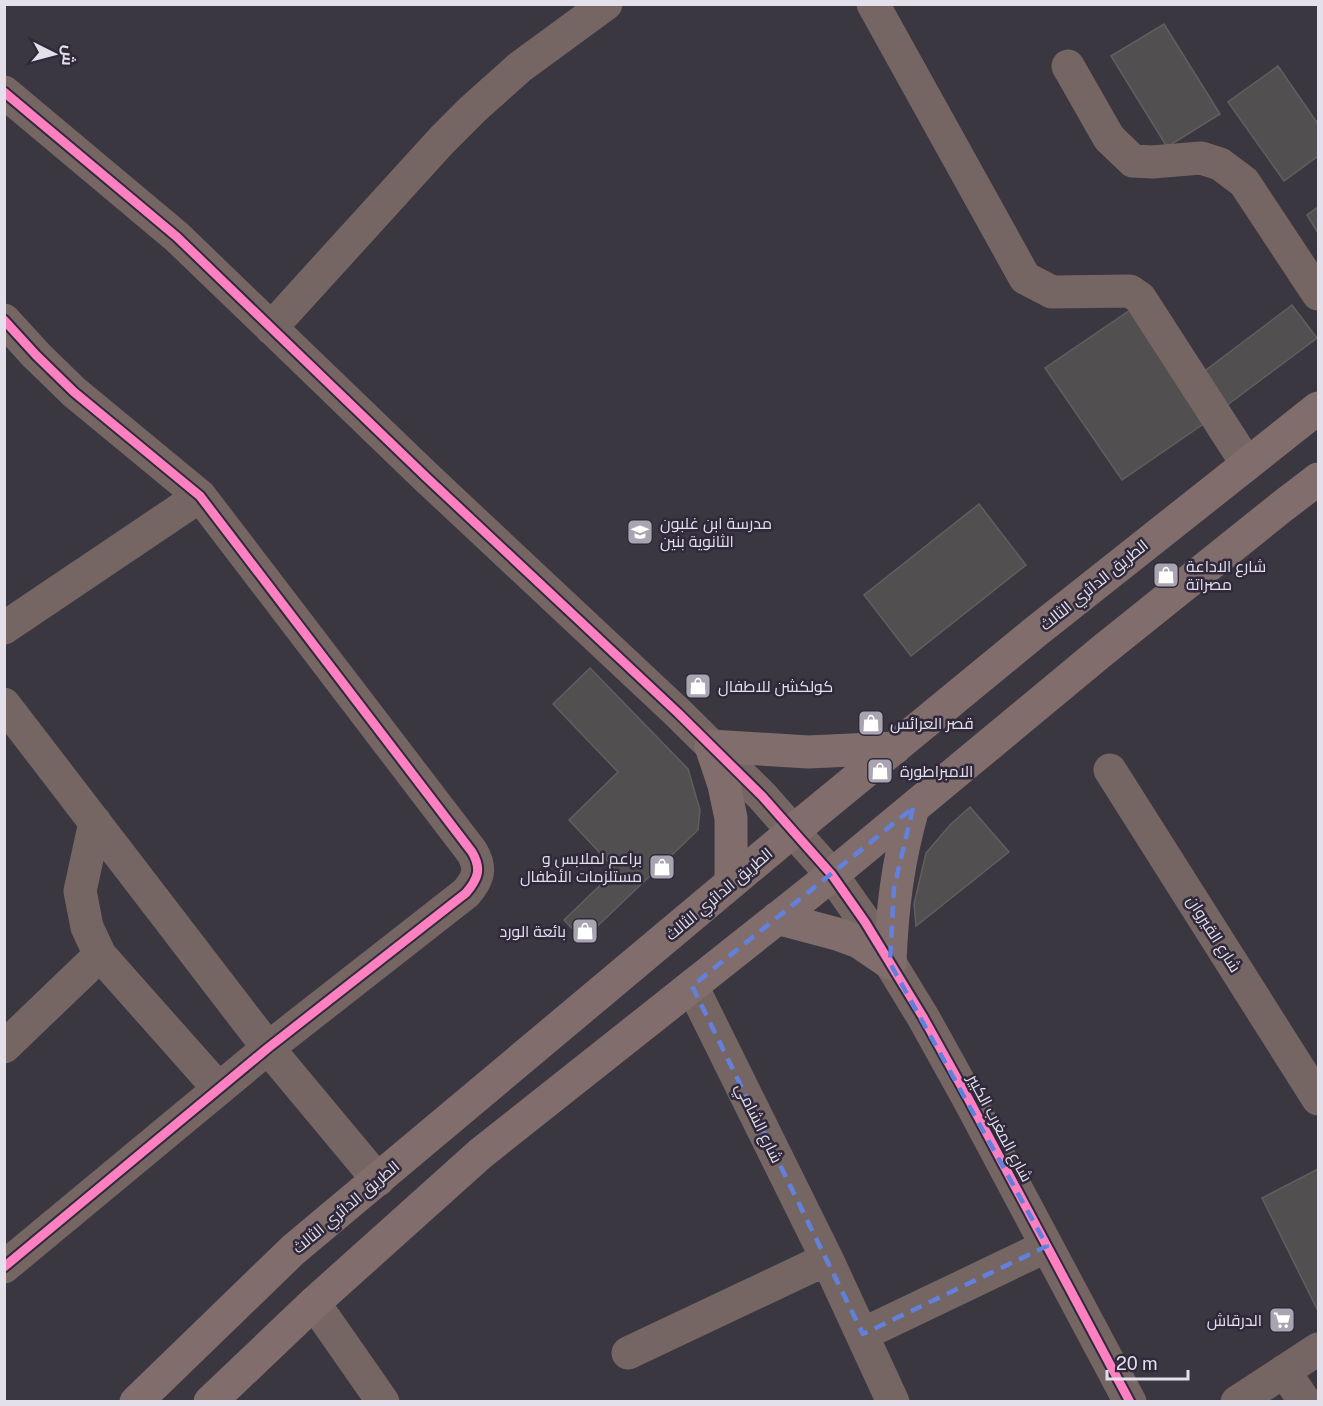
<svg xmlns="http://www.w3.org/2000/svg" width="1323" height="1406" font-family="'Public Sans',Cairo,sans-serif">
	<rect width="100%" height="100%" fill="#3a3741"/>
	<!-- building -->
	<path fill="#524f50" stroke="#625e5f" stroke-width="1.5" d="M 1164,24 L 1220,114 L 1167,147 L 1111,56 Z
		M 1278,66 L 1318,124 L 1318,156 L 1284,181 L 1228,102 Z
		M 1318,207 L 1318,233 L 1307,215 Z
		M 1139,304 L 1215,416 L 1122,480 L 1045,368 Z
		M 1292,305 L 1317,338 L 1226,406 L 1202,373 Z
		M 979,504 L 1026,565 L 911,656 L 864,595 Z
		M 590,668 L 688,769 L 700,810 L 698,830 L 583,940 L 564,920 L 616,870 L 569,820 L 618,772 L 553,704 Z
		M 970,807 L 1009,852 L 916,926 L 914,904 L 926,853 L 950,825 Z
		M 1318,1169 L 1318,1309 L 1317,1309 L 1262,1198 Z"/>
	<g fill="none" stroke-linecap="round" stroke-linejoin="round">
		<!-- minor -->
		<path stroke="#766663" stroke-width="33" d="M 873,4 L 1025,278 L 1052,292 L 1130,291 L 1140,298 L 1247,464
			M 1068,66 L 1109,138 L 1133,161 L 1152,162 L 1201,158 L 1220,164 L 1244,182 L 1318,294
			M 4,92 L 177,237 L 425,476 L 678,713 L 762,796 L 832,875 L 865,922 L 923,1017 L 968,1098 L 1130,1402
			M 4,320 L 36,355 L 74,392 L 200,496 L 472,852 C 482,869 478,879 466,893 L 268,1048 L 4,1267
			M 271,328 L 442,140 L 473,109 L 520,67 L 606,4
			M 4,628 L 200,496
			M 4,704 L 268,1048 L 378,1180
			M 1110,770 L 1318,1099
			M 95,822 L 80,891 L 87,927 L 100,955 L 219,1089
			M 692,986 L 827,1259 L 893,1402
			M 4,1047 L 100,955
			M 314,1303 L 383,1402
			M 863,1334 L 1047,1246
			M 628,1353 L 827,1259
			M 1284,1371 L 1305,1402
			M 1237,1402 L 1318,1349"/>
		<!-- major -->
		<path stroke="#816e6c" stroke-width="33" d="M 731,883 L 731,818 L 724,785 L 711,746 L 808,752 L 895,748
			M 777,918 L 837,934 L 859,942 L 890,963
			M 890,963 C 892,908 898,861 913,808
			M 136,1402 L 293,1250 L 793,831 L 1034,633 L 1318,408
			M 210,1402 L 314,1303 L 480,1154 L 832,875 L 1102,651 L 1279,509 L 1318,479"/>
		<defs>
			<path id="cycleway" d="M 4,92 L 177,237 L 425,476 L 678,713 L 762,796 L 832,875 L 865,922 L 923,1017 L 968,1098 L 1130,1402
				M 4,320 L 36,355 L 74,392 L 200,496 L 472,852 C 482,869 478,879 466,893 L 268,1048 L 4,1267"/>
		</defs>
		<!-- cycleway casing -->
		<use href="#cycleway" stroke="#2f293b" stroke-width="13"/>
		<!-- cycleway -->
		<use href="#cycleway" stroke="#ff80c0" stroke-width="9"/>
	</g>
	<!-- marked area -->
	<path fill="none" stroke="#6281df" stroke-width="4.5" stroke-dasharray="12 8" stroke-linejoin="round" d="M 913,808 L 894,888 L 890,963 L 1047,1246 L 863,1334 L 692,986 Z"/>
	<!-- icons -->
	<defs>
		<symbol id="school-square" viewBox="-11 -11 22 22"><rect x="-9" y="-9" width="18" height="18" rx="4" fill="#a8a4b0" stroke="#2f293b"/><path d="M0-5L7-2L0 1L-7-2ZM-4 1L0 2.5L4 1V4Q0 6-4 4Z" fill="#fff"/></symbol>
		<symbol id="shop-square" viewBox="-11 -11 22 22"><rect x="-9" y="-9" width="18" height="18" rx="4" fill="#a8a4b0" stroke="#2f293b"/><path d="M-5-2.5h2.3a2.7 3.5 0 0 1 5.4 0H5L5.5 6h-11ZM-1.5-2.5h3a1.5 2.3 0 0 0-3 0Z" fill="#fff"/></symbol>
		<symbol id="supermarket-square" viewBox="-11 -11 22 22"><rect x="-9" y="-9" width="18" height="18" rx="4" fill="#a8a4b0" stroke="#2f293b"/><path d="M-6-5.5h2.5l.6 2H6L4.5 2H-2.5L-4.4-4H-6ZM-1.5 3.2a1.3 1.3 0 1 0 .1 0ZM3 3.2a1.3 1.3 0 1 0 .1 0Z" fill="#fff"/></symbol>
	</defs>
	<g fill-rule="evenodd">
		<use href="#school-square" x="625" y="517" width="30" height="30"/>
		<use href="#shop-square" x="1151" y="560" width="30" height="30"/>
		<use href="#shop-square" x="683" y="671" width="30" height="30"/>
		<use href="#shop-square" x="856" y="708" width="30" height="30"/>
		<use href="#shop-square" x="865" y="756" width="30" height="30"/>
		<use href="#shop-square" x="647" y="852" width="30" height="30"/>
		<use href="#shop-square" x="570" y="916" width="30" height="30"/>
		<use href="#supermarket-square" x="1267" y="1305" width="30" height="30"/>
	</g>
	<g text-anchor="middle" dominant-baseline="central" stroke-width="5" stroke-linejoin="round" paint-order="stroke">
		<!-- poi labels -->
		<g font-size="16" fill="#e3dfeb" stroke="#2f293b" text-anchor="start">
			<text x="660" y="523">مدرسة ابن غلبون<tspan x="660" dy="18">الثانوية بنين</tspan></text>
			<text x="1186" y="566">شارع الاداعة<tspan x="1186" dy="18">مصراتة</tspan></text>
			<text x="718" y="686">كولكشن للاطفال</text>
			<text x="890" y="723">قصر العرائس</text>
			<text x="900" y="771">الامبراطورة</text>
			<text x="642" y="858" text-anchor="end">براعم لملابس و<tspan x="642" dy="18">مستلزمات الأطفال</tspan></text>
			<text x="566" y="931" text-anchor="end">بائعة الورد</text>
			<text x="1262" y="1320" text-anchor="end">الدرقاش</text>
		</g>
		<!-- street labels -->
		<g font-size="16" fill="#e3dfeb" stroke="#2f293b">
			<text transform="translate(1094 585) rotate(-39)">الطريق الدائري الثالث</text>
			<text transform="translate(719 894) rotate(-40)">الطريق الدائري الثالث</text>
			<text transform="translate(1214 934) rotate(58)">شارع القيروان</text>
			<text transform="translate(759 1123) rotate(64)">شارع الشامي</text>
			<text transform="translate(1000 1128) rotate(62)">شارع المغرب الكبير</text>
			<text transform="translate(346 1207) rotate(-40)">الطريق الدائري الثالث</text>
		</g>
	</g>
	<!-- border -->
	<rect width="1323" height="1406" fill="none" stroke="#e3dfeb" stroke-width="12"/>
	<!-- north arrow -->
	<g transform="translate(54 54) rotate(96)" stroke="#2f293b" stroke-width="4.5" paint-order="stroke">
	<path d="M0-4.5L10 22L0 15L-10 22Z" fill="#e3dfeb"/>
	<text y="-9" font-size="16" font-weight="bold" text-anchor="middle" fill="#e3dfeb">ش</text>
	</g>
	<!-- scale -->
	<path d="M1107 1370v9h81v-9" fill="none" stroke="#e3dfeb" stroke-width="3"/>
	<text x="1116" y="1370" font-size="18" fill="#e3dfeb" stroke="#2f293b" stroke-width="4.5" paint-order="stroke">20 m</text>
</svg>
